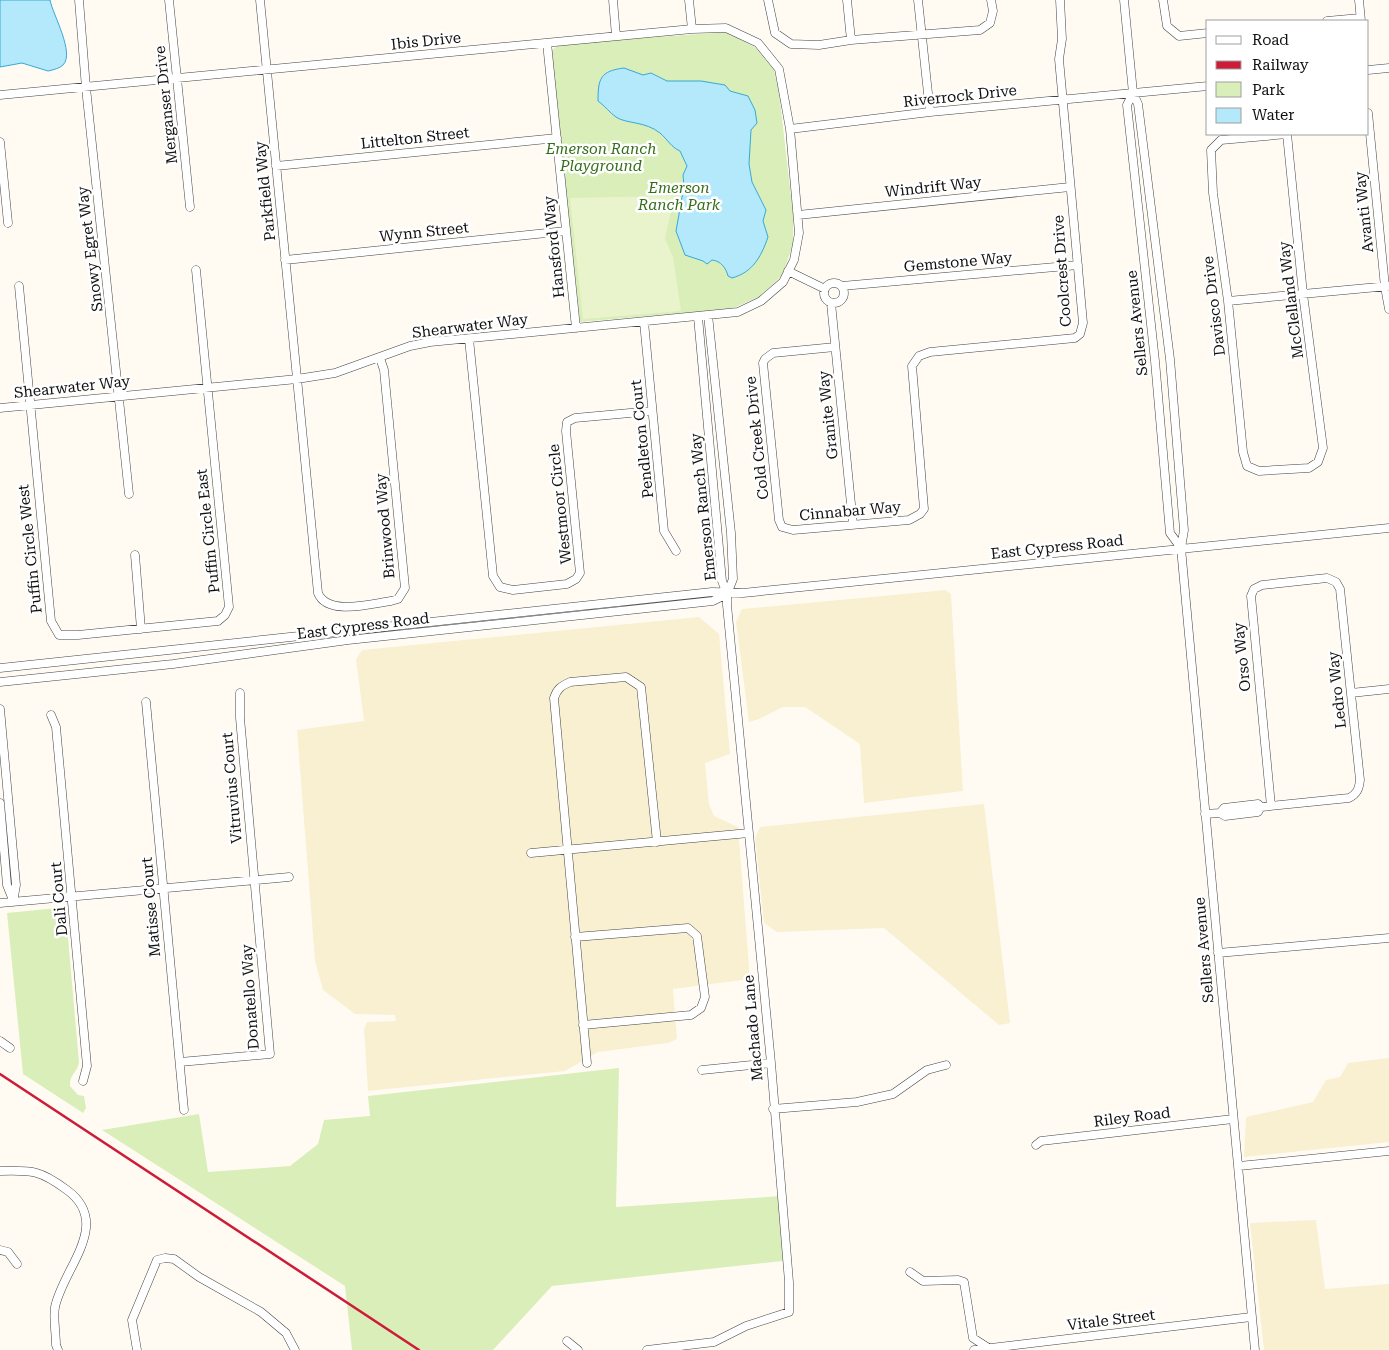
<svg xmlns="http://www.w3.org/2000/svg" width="1389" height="1350" font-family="'Roboto Serif',serif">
	<rect width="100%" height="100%" fill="#fffbf3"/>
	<!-- farmland -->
	<path fill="#f8f0d1" d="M 946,590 L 951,594 L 963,791 L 864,803 L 860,744 L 805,707 L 783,707 L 759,719 L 749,722 L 736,622 L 742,609 Z
		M 699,617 L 719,634 L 730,754 L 705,763 L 709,804 L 714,816 L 738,827 L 750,979 L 673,989 L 677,1039 L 668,1043 L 598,1052 L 565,1071 L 368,1091 L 364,1029 L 367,1022 L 396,1021 L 395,1015 L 355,1014 L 323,990 L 315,961 L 297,730 L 364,721 L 356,659 L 362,650 Z
		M 984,804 L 1010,1023 L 999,1025 L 884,928 L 777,932 L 764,923 L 755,838 L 760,827 Z
		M 1389,1058 L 1389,1142 L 1244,1157 L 1246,1117 L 1313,1102 L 1326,1080 L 1340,1077 L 1348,1063 Z
		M 1316,1220 L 1325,1289 L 1389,1284 L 1389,1350 L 1264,1350 L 1250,1223 Z"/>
	<!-- green -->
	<path fill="#daeeb9" d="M 727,32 L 756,48 L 774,70 L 779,92 L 793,214 L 793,244 L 783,274 L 761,296 L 731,309 L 580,322 L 551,51 L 560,44 Z
		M 57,908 L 66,915 L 79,1062 C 78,1072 69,1075 70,1086 L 78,1095 L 84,1096 L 86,1108 L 83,1113 L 23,1074 L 7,913 Z
		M 619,1068 L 616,1207 L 781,1196 L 791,1260 L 552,1286 L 493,1350 L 352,1350 L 345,1286 L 102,1130 L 199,1114 L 208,1172 L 290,1166 L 318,1144 L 324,1120 L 370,1116 L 368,1096 Z"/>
	<!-- pitch -->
	<path fill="#eaf4cc" d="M 674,196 L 665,239 L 673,257 L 681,311 L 583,319 L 570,198 Z"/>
	<!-- water -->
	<path fill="#b4e8fb" stroke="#35a9d8" d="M 0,0 L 50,0 C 53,15 75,53 63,65 C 60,68 53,70 48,71 L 22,63 L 0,67 Z
		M 624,68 L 643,75 L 651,73 L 667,81 L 701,81 L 725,85 L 730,91 L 748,96 L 755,110 L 757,123 L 751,130 L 749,164 L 752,182 L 766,210 L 763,221 L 768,237 C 761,257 753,272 732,278 L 728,276 C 726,268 721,261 712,260 L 707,264 L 703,261 L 685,255 L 676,231 L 684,186 L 683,175 L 687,166 L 680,151 C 671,147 668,140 660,133 C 645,121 626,124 616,117 C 610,113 605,106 598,101 C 598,79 600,71 624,68 Z"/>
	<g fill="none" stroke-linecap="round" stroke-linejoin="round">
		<defs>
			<path id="minor" d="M 79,0 L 86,88 L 129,494
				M 169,0 L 190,207
				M 260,0 L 318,593 C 327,616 371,604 391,601 L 398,599 L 405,588 L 384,370 L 380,358
				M 613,0 L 616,36
				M 689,0 L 692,29
				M 768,0 L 775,33 L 791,44 L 819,45 L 851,40 L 980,30 L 990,23 L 993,11 L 991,0
				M 847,0 L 851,40
				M 918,0 L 930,112
				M 1124,0 L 1133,93 L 1138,104 L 1170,359 L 1184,530 L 1181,548 L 1255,1350
				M 1163,0 L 1167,26 L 1179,36 L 1208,33
				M 1359,0 L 1361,21
				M 1327,21 L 1360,18
				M 547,43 L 576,328
				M 1368,70 L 1389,68
				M 1133,93 L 1127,105 L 1155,361 L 1170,533 L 1181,548
				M 0,95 L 692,29 L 726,28 L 758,43 L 779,69 L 790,129 L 799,233 L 794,260 L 783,282 L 761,301 L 738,312 L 430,342 L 410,346 L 335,373 L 297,379 L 0,408
				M 1368,113 L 1385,287 L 1389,309
				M 790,129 L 930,112 L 1208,86
				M 1287,134 L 1303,294 L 1323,448 L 1318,462 L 1309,468 L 1259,471 L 1247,466 L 1243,452 L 1228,301 L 1213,193 L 1211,150 L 1221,140 L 1287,134
				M 0,142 L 8,223
				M 276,166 L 557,138
				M 798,215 L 1070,187
				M 285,260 L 566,231
				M 788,271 L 825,289
				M824 293a10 10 0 1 1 20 0a10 10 0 1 1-20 0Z
				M 19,286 L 51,621 L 59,635 L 78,635 L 218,621 L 225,615 L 229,607 L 196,270
				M 842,286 L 1078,265
				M 1228,301 L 1389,286
				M 831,303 L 853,524
				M 698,317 L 722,581 L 727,594
				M 644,322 L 664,531 L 676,551
				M 469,339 L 493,576 L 500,587 L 513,590 L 567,584 L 576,579 L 580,573 L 566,431 L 567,422 L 575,418 L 652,411
				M 835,347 L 773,353 L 765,359 L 763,363 L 779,520 L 782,527 L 793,530 L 909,520 L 920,514 L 924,509 L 912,366 L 919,356 L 930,352 L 1075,338 L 1080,334 L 1083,323 L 1059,59 L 1062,39 L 1060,0
				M 135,555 L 141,629
				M 0,668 L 712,592 L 743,593 L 1389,528
				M 0,682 L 173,664 L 348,640 L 713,601 L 727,594
				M 1351,693 L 1389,689
				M 146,702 L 184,1110
				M 0,709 L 16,885 L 13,902
				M 51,715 L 56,727 L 87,1066 L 83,1081
				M 0,803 L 7,885 L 13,900
				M 1220,813 L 1224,808 L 1258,804 L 1261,807 L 1349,798 C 1357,794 1359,789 1360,780 L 1340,589 L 1336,582 L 1327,578 L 1262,585 L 1254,589 L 1251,596 L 1271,806
				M 1205,814 L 1220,813 L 1225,816 L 1258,812 L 1261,807
				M 531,853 L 749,833
				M 0,903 L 289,877
				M 575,937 L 688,928 L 697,936 L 705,997 L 701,1008 L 691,1015 L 583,1025
				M 1218,953 L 1389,938
				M 0,1041 L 10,1048
				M 180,1062 L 270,1054 L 240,718 L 240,693
				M 587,1063 L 554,698 C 557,689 561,686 570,682 L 626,677 L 641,687 L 657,842
				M 702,1070 L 771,1063
				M 773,1109 L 857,1102 L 893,1094 L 927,1070 L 946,1065
				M 1036,1145 L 1041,1141 L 1233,1119
				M 1239,1166 L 1389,1151
				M 0,1171 C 32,1170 40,1170 67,1190 C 113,1224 63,1268 55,1307 C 53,1318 56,1333 56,1345 L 58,1350
				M 0,1250 L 8,1252 L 17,1264
				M 910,1272 L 923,1281 L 958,1280 L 964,1282 L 973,1338 L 987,1347
				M 567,1341 L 578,1350
				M 137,1350 L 132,1320 L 157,1260 L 165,1258 L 174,1259 L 199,1277 L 261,1312 L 286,1333 L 295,1350
				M 647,1350 L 714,1342 L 746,1326 L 789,1312 L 789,1282 L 771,1063 L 727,605 L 727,594 L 733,579 L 731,533 L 708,315
				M 974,1350 L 1251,1317"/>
		</defs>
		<!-- minor casing -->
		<use href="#minor" stroke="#434343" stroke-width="9"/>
		<!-- minor -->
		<use href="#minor" stroke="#fff" stroke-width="8"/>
		<!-- rail -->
		<path stroke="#cc1c38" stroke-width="2.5" d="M 0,1074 L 419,1350"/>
	</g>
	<g text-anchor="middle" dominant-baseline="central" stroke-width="5" stroke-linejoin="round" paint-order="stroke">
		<!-- street labels -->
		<g font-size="15" fill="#101010" stroke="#fff">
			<text transform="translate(426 41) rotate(-6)">Ibis Drive</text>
			<text transform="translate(960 96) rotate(-6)">Riverrock Drive</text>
			<text transform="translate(166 105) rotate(-96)">Merganser Drive</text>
			<text transform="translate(415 138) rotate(-6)">Littelton Street</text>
			<text transform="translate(933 187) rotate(-6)">Windrift Way</text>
			<text transform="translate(265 191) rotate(-96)">Parkfield Way</text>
			<text transform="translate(1364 212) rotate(-96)">Avanti Way</text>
			<text transform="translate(424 232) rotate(-6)">Wynn Street</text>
			<text transform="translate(554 247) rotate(-96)">Hansford Way</text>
			<text transform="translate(90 249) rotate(-97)">Snowy Egret Way</text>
			<text transform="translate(958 262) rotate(-5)">Gemstone Way</text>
			<text transform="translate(1062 271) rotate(-94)">Coolcrest Drive</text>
			<text transform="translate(1291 300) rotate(-97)">McClelland Way</text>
			<text transform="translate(1214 306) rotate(-97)">Davisco Drive</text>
			<text transform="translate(1137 323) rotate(-96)">Sellers Avenue</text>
			<text transform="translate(470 326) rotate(-7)">Shearwater Way</text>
			<text transform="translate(72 387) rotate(-6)">Shearwater Way</text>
			<text transform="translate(828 415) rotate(-96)">Granite Way</text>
			<text transform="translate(757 438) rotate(-96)">Cold Creek Drive</text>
			<text transform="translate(642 439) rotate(-96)">Pendleton Court</text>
			<text transform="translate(560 504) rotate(-96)">Westmoor Circle</text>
			<text transform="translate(703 507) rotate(-96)">Emerson Ranch Way</text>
			<text transform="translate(850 511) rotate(-5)">Cinnabar Way</text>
			<text transform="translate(385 526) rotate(-95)">Brinwood Way</text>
			<text transform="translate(208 531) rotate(-96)">Puffin Circle East</text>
			<text transform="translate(1057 547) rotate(-6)">East Cypress Road</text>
			<text transform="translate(30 549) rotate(-96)">Puffin Circle West</text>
			<text transform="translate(363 626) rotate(-7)">East Cypress Road</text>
			<text transform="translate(1242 657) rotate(-96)">Orso Way</text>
			<text transform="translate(1337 690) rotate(-96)">Ledro Way</text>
			<text transform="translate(232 788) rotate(-95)">Vitruvius Court</text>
			<text transform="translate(59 899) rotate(-95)">Dali Court</text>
			<text transform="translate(151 907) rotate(-95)">Matisse Court</text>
			<text transform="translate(1204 950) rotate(-95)">Sellers Avenue</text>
			<text transform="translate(250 997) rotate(-94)">Donatello Way</text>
			<text transform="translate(753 1028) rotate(-95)">Machado Lane</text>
			<text transform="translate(1132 1117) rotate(-7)">Riley Road</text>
			<text transform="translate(1111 1320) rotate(-7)">Vitale Street</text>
		</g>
		<!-- park labels -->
		<g font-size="15" font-style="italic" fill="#356e1a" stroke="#fff">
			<text x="601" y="149">Emerson Ranch<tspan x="601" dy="17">Playground</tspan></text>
			<text x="679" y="188">Emerson<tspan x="679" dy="17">Ranch Park</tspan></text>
		</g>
	</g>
	<!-- legend -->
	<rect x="1206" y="20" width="162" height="115" fill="#ffffff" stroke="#9f9f9f"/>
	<rect x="1216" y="36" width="25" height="8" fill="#ffffff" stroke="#9f9f9f"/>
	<text x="1252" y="45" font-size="15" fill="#101010">Road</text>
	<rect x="1216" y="61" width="25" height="8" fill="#cc1c38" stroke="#9f9f9f"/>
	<text x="1252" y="70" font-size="15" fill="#101010">Railway</text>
	<rect x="1216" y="82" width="25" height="15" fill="#daeeb9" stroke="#9f9f9f"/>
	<text x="1252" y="95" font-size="15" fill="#101010">Park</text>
	<rect x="1216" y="108" width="25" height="15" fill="#b4e8fb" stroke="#9f9f9f"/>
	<text x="1252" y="120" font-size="15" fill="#101010">Water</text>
</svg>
